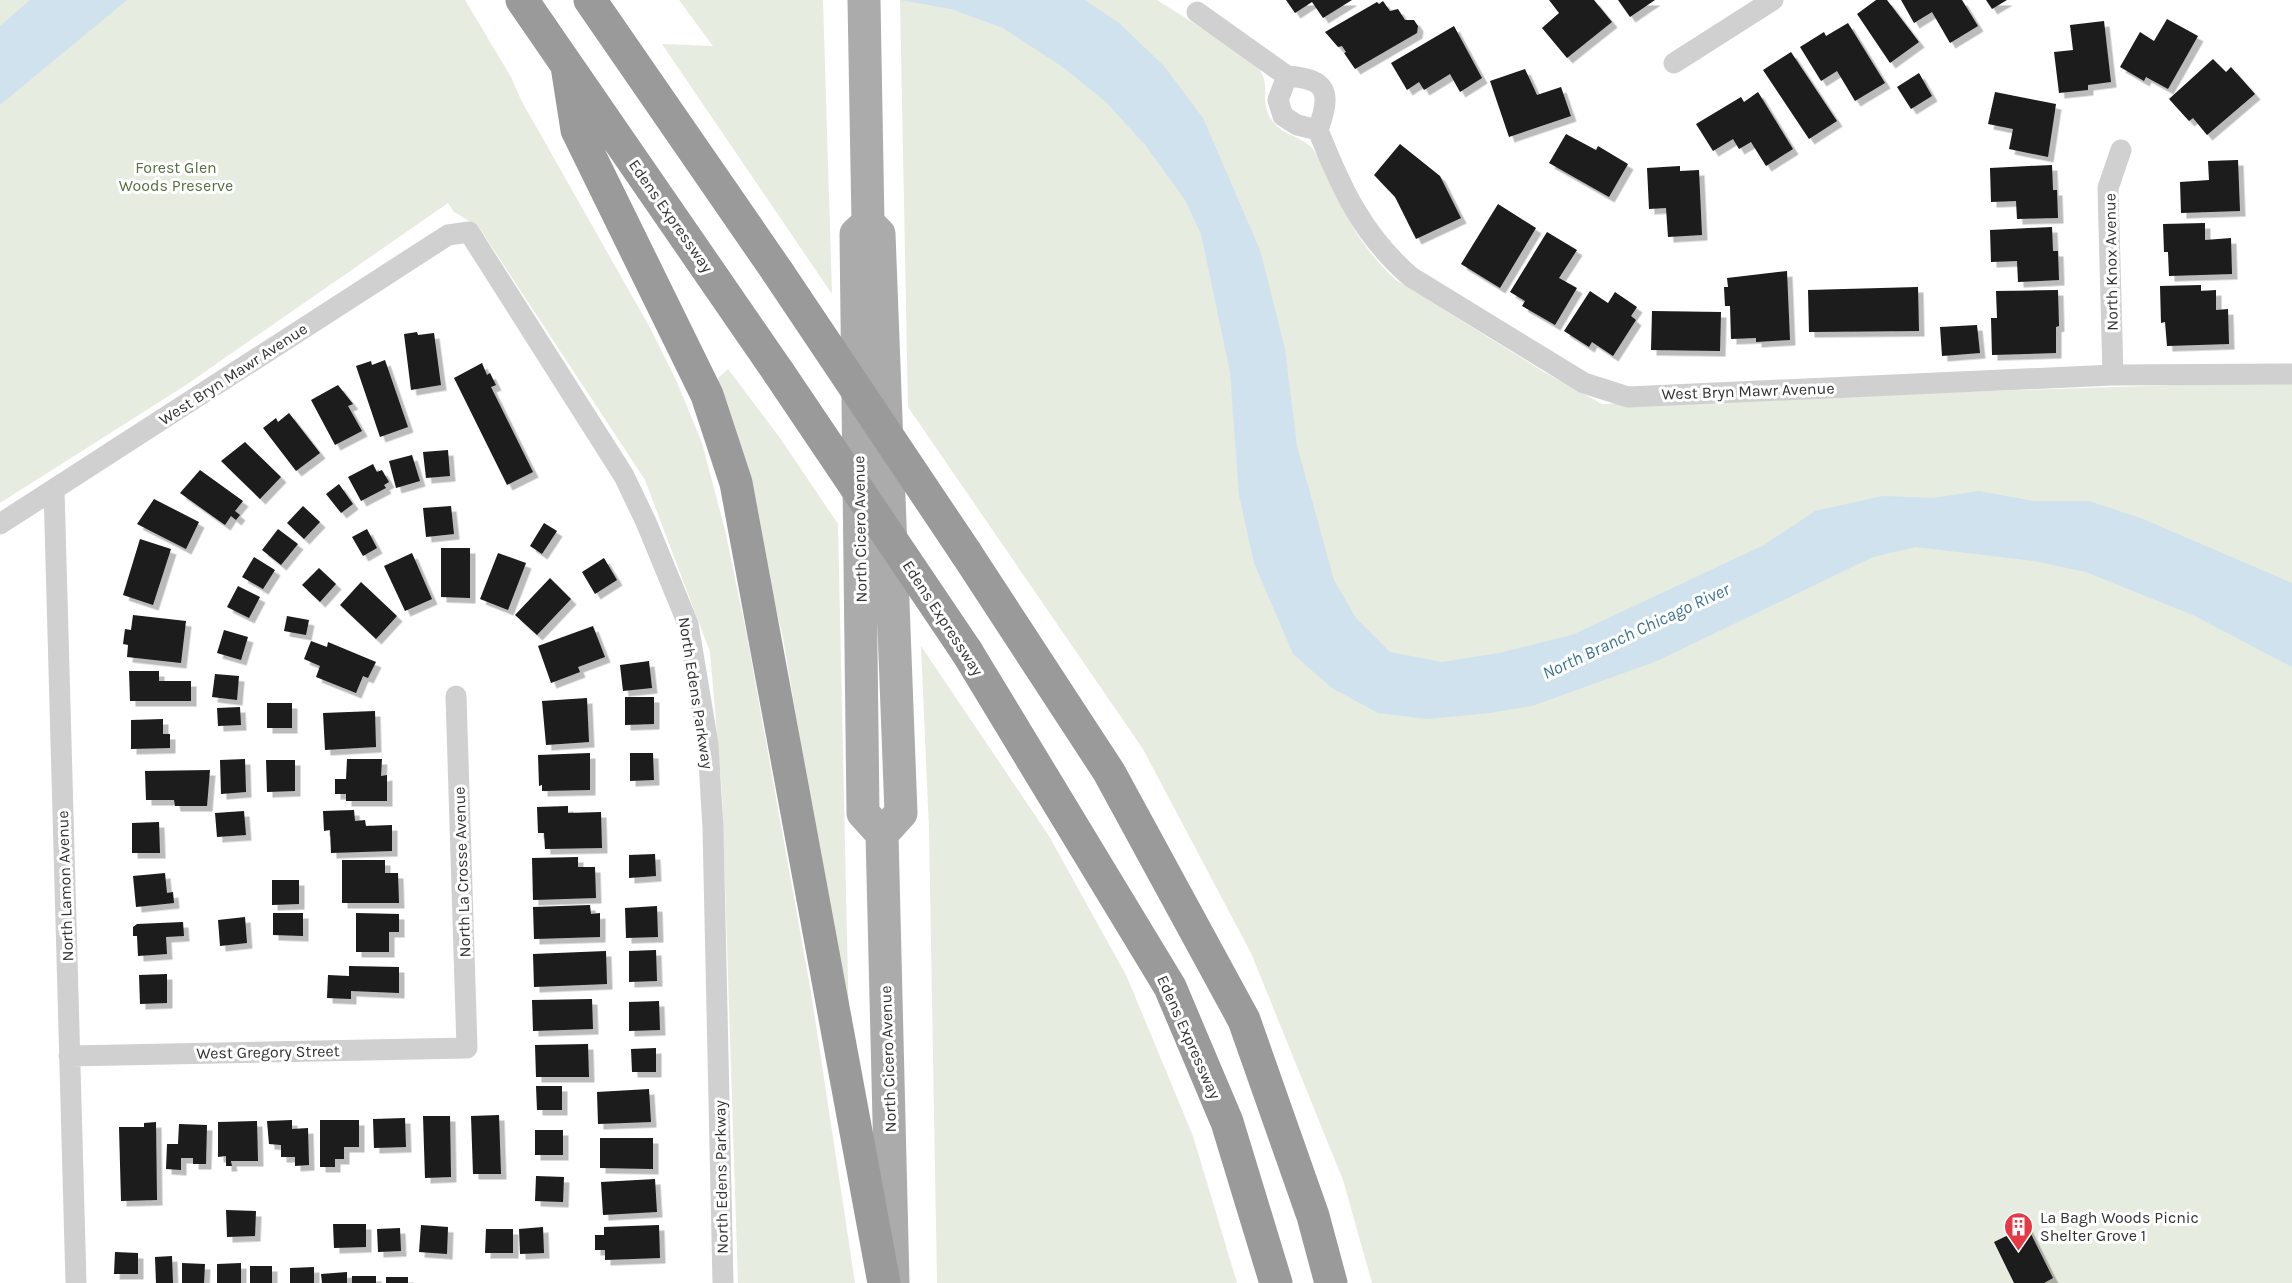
<svg xmlns="http://www.w3.org/2000/svg" width="2292" height="1283" font-family="Karla,sans-serif">
	<defs>
		<filter id="shadow"><feDropShadow dx="5.5" dy="5.5" stdDeviation="0" flood-color="#0004"/></filter>
	</defs>
	<rect width="100%" height="100%" fill="#fff"/>
	<!-- green -->
	<path fill="#e6ecdf" d="M 0,0 L 465,0 L 511,77 L 521,100 L 649,326 L 676,380 L 702,443 L 725,530 L 746,631 L 811,992 L 855,1283 L 738,1283 L 722,791 L 710,652 L 645,480 L 478,226 L 454,212 L 448,203 L 186,385 L 0,503 Z
		M 679,0 L 823,0 L 832,294 L 662,44 L 713,46 Z
		M 900,0 L 1157,0 L 1252,60 C 1276,84 1257,97 1271,119 C 1281,135 1299,135 1312,148 C 1321,158 1327,177 1333,189 C 1351,226 1365,251 1396,280 L 1544,372 L 1602,404 L 2292,381 L 2292,1283 L 1372,1283 L 1343,1180 L 1251,953 L 1143,749 L 908,407 Z
		M 728,369 L 780,438 L 838,524 L 849,1030 L 783,638 L 732,424 L 716,380 Z
		M 921,646 L 1049,836 L 1127,977 L 1193,1136 L 1237,1283 L 937,1283 L 929,829 Z"/>
	<!-- water -->
	<path fill="#cfe2ee" d="M 30,0 L 127,0 L 0,105 L 0,26 Z
		M 900,0 L 1085,0 L 1119,23 L 1164,66 L 1203,118 L 1260,250 L 1285,349 L 1297,446 L 1334,580 L 1356,618 L 1390,652 L 1442,662 L 1499,653 L 1572,635 L 1764,545 L 1815,511 L 1883,496 L 1933,498 L 1979,491 L 2034,501 L 2089,501 L 2143,519 L 2292,583 L 2292,667 L 2195,616 L 2086,572 L 2034,561 L 1916,547 L 1873,557 L 1657,661 L 1532,706 L 1490,713 L 1427,719 L 1378,713 L 1332,688 L 1293,654 L 1254,563 L 1239,495 L 1230,372 L 1201,234 L 1185,200 L 1146,146 L 1107,103 L 1064,68 L 1003,28 L 951,9 Z"/>
	<!-- building -->
	<path fill="#1a1a1a" filter="url(#shadow)" d="M 1286,0 L 1352,0 L 1323,18 L 1312,2 L 1295,13 Z
		M 1549,0 L 1594,0 L 1612,22 L 1567,58 L 1542,28 L 1559,13 Z
		M 1618,0 L 1655,0 L 1630,17 Z
		M 1876,0 L 1887,0 L 1919,42 L 1890,63 L 1857,14 Z
		M 1901,0 L 1962,0 L 1978,26 L 1950,43 L 1932,12 L 1914,23 Z
		M 1986,0 L 2007,0 L 1992,9 Z
		M 1383,1 L 1390,11 L 1398,9 L 1405,20 L 1414,20 L 1418,26 L 1417,33 L 1355,69 L 1344,53 L 1346,52 L 1342,46 L 1338,47 L 1325,32 L 1377,2 L 1379,4 Z
		M 2167,19 L 2198,36 L 2168,89 L 2146,77 L 2144,81 L 2120,67 L 2140,32 L 2154,41 Z
		M 2104,21 L 2111,82 L 2088,85 L 2088,90 L 2059,93 L 2054,52 L 2073,50 L 2070,25 Z
		M 1848,23 L 1885,83 L 1855,101 L 1837,71 L 1821,81 L 1800,47 L 1824,32 L 1826,36 Z
		M 1454,26 L 1482,78 L 1460,92 L 1450,74 L 1424,90 L 1419,82 L 1407,90 L 1391,63 Z
		M 1791,52 L 1837,121 L 1809,139 L 1763,70 Z
		M 2213,59 L 2226,72 L 2231,67 L 2255,94 L 2207,135 L 2193,118 L 2189,121 L 2169,99 Z
		M 1525,69 L 1537,95 L 1561,87 L 1571,116 L 1509,137 L 1490,81 Z
		M 1919,73 L 1932,96 L 1911,109 L 1897,87 Z
		M 1758,92 L 1793,149 L 1766,166 L 1751,142 L 1739,149 L 1733,139 L 1713,151 L 1696,124 L 1741,97 L 1744,102 Z
		M 1995,92 L 2056,104 L 2048,157 L 2009,149 L 2013,129 L 1988,124 Z
		M 1566,134 L 1596,150 L 1598,146 L 1628,164 L 1609,197 L 1549,163 Z
		M 1400,144 L 1440,176 L 1461,218 L 1416,239 L 1395,197 L 1374,175 Z
		M 2238,160 L 2240,211 L 2181,213 L 2180,182 L 2209,180 L 2208,161 Z
		M 2052,165 L 2053,190 L 2057,190 L 2058,218 L 2017,219 L 2016,201 L 1991,202 L 1990,168 Z
		M 1680,166 L 1680,171 L 1699,170 L 1702,235 L 1668,237 L 1666,208 L 1649,209 L 1647,168 Z
		M 1498,204 L 1536,228 L 1500,288 L 1461,264 Z
		M 2205,223 L 2205,240 L 2231,238 L 2232,274 L 2169,276 L 2168,252 L 2164,252 L 2163,224 Z
		M 2052,227 L 2053,251 L 2058,251 L 2059,280 L 2018,282 L 2017,261 L 1991,262 L 1990,230 Z
		M 1547,232 L 1577,250 L 1559,278 L 1577,288 L 1555,325 L 1522,306 L 1525,301 L 1510,292 Z
		M 1787,271 L 1790,340 L 1756,342 L 1756,338 L 1731,339 L 1730,306 L 1725,306 L 1724,287 L 1728,287 L 1727,278 Z
		M 2201,285 L 2201,291 L 2216,290 L 2216,310 L 2228,309 L 2229,344 L 2167,346 L 2165,322 L 2161,323 L 2160,286 Z
		M 1918,287 L 1919,331 L 1809,332 L 1808,290 Z
		M 2058,290 L 2059,326 L 2056,327 L 2056,353 L 1992,355 L 1991,318 L 1997,318 L 1996,291 Z
		M 1590,291 L 1608,303 L 1615,292 L 1637,307 L 1631,316 L 1636,320 L 1613,356 L 1592,342 L 1589,347 L 1564,331 Z
		M 1652,311 L 1721,312 L 1720,351 L 1651,350 Z
		M 1977,325 L 1980,353 L 1942,356 L 1940,327 Z
		M 417,332 L 418,335 L 434,333 L 441,385 L 411,390 L 404,334 Z
		M 385,360 L 408,427 L 380,437 L 356,366 L 371,361 L 372,365 Z
		M 482,363 L 487,375 L 490,373 L 496,385 L 491,387 L 533,472 L 507,485 L 454,378 Z
		M 338,385 L 353,404 L 348,406 L 362,431 L 335,445 L 311,400 Z
		M 289,413 L 320,453 L 296,471 L 263,428 L 276,418 L 278,422 Z
		M 245,442 L 281,477 L 260,499 L 221,461 Z
		M 448,450 L 450,476 L 426,478 L 423,452 Z
		M 412,455 L 420,481 L 396,488 L 389,461 Z
		M 373,464 L 377,472 L 382,470 L 389,482 L 384,485 L 386,488 L 361,501 L 348,477 Z
		M 200,470 L 243,501 L 235,511 L 240,515 L 236,520 L 231,516 L 225,525 L 180,493 Z
		M 339,484 L 353,504 L 341,513 L 326,494 Z
		M 154,499 L 199,522 L 186,549 L 137,524 Z
		M 303,506 L 320,522 L 304,539 L 287,523 Z
		M 451,506 L 454,534 L 426,537 L 423,508 Z
		M 544,523 L 557,531 L 542,554 L 530,546 Z
		M 278,529 L 298,544 L 281,565 L 262,550 Z
		M 367,529 L 377,548 L 363,556 L 352,537 Z
		M 140,539 L 171,549 L 153,605 L 123,595 Z
		M 441,548 L 470,548 L 470,598 L 441,597 Z
		M 412,553 L 432,599 L 405,611 L 384,566 Z
		M 498,553 L 526,563 L 508,610 L 480,599 Z
		M 254,557 L 275,570 L 263,589 L 242,577 Z
		M 604,558 L 617,580 L 595,594 L 582,572 Z
		M 319,568 L 336,584 L 320,602 L 302,585 Z
		M 550,578 L 571,599 L 537,635 L 515,615 Z
		M 361,582 L 397,616 L 376,639 L 340,605 Z
		M 238,586 L 260,597 L 249,618 L 227,607 Z
		M 133,615 L 186,621 L 181,663 L 127,657 L 128,645 L 123,644 L 125,629 L 131,630 Z
		M 287,616 L 309,620 L 306,635 L 284,631 Z
		M 593,626 L 605,657 L 578,667 L 580,672 L 551,683 L 538,646 Z
		M 224,630 L 248,637 L 241,660 L 217,653 Z
		M 311,641 L 327,647 L 328,642 L 376,662 L 368,678 L 363,676 L 356,693 L 316,677 L 320,666 L 304,659 Z
		M 649,661 L 652,688 L 623,691 L 620,665 Z
		M 129,671 L 159,671 L 159,681 L 191,681 L 191,701 L 130,701 Z
		M 215,674 L 239,676 L 237,700 L 212,697 Z
		M 625,697 L 654,697 L 654,724 L 625,725 Z
		M 587,698 L 589,742 L 546,745 L 542,701 Z
		M 267,703 L 292,703 L 292,728 L 267,728 Z
		M 240,707 L 241,725 L 218,726 L 217,708 Z
		M 375,711 L 376,747 L 325,750 L 323,713 Z
		M 163,719 L 163,734 L 170,734 L 170,748 L 131,749 L 131,720 Z
		M 590,753 L 590,790 L 542,791 L 542,785 L 539,786 L 538,755 Z
		M 630,753 L 653,753 L 654,780 L 630,781 Z
		M 245,759 L 246,792 L 221,794 L 220,760 Z
		M 347,759 L 382,759 L 381,776 L 387,775 L 387,801 L 346,801 L 346,794 L 335,794 L 335,779 L 346,779 Z
		M 266,760 L 295,760 L 295,791 L 267,792 Z
		M 210,770 L 207,806 L 175,806 L 174,800 L 146,800 L 145,771 Z
		M 568,806 L 568,813 L 601,812 L 602,848 L 545,849 L 544,833 L 538,833 L 537,807 Z
		M 354,810 L 355,821 L 365,820 L 366,826 L 392,825 L 392,851 L 331,853 L 330,830 L 324,831 L 323,811 Z
		M 244,811 L 246,835 L 217,837 L 215,813 Z
		M 159,822 L 160,853 L 132,853 L 132,823 Z
		M 655,854 L 656,876 L 629,878 L 629,855 Z
		M 578,857 L 578,867 L 595,867 L 596,898 L 533,900 L 532,858 Z
		M 342,860 L 385,860 L 385,873 L 398,873 L 399,903 L 342,903 Z
		M 165,873 L 167,893 L 173,892 L 174,903 L 136,907 L 133,876 Z
		M 272,880 L 299,880 L 299,904 L 272,905 Z
		M 590,905 L 591,914 L 600,913 L 600,937 L 534,939 L 533,907 Z
		M 657,906 L 658,937 L 626,938 L 625,908 Z
		M 273,913 L 303,913 L 303,936 L 273,935 Z
		M 356,913 L 399,914 L 399,932 L 389,932 L 389,952 L 356,952 Z
		M 245,917 L 247,943 L 220,946 L 218,920 Z
		M 183,922 L 184,936 L 166,937 L 167,954 L 138,956 L 137,936 L 133,936 L 133,927 L 137,924 Z
		M 656,950 L 657,981 L 629,982 L 629,951 Z
		M 606,951 L 607,984 L 534,987 L 533,954 Z
		M 349,966 L 399,967 L 399,993 L 351,991 L 351,999 L 327,998 L 328,975 L 349,976 Z
		M 167,974 L 167,1003 L 140,1004 L 139,975 Z
		M 592,999 L 593,1029 L 533,1031 L 532,1000 Z
		M 659,1001 L 660,1030 L 629,1031 L 629,1002 Z
		M 588,1044 L 589,1077 L 536,1077 L 535,1045 Z
		M 656,1048 L 656,1072 L 632,1072 L 631,1049 Z
		M 536,1086 L 562,1086 L 562,1110 L 537,1110 Z
		M 649,1089 L 651,1122 L 598,1124 L 597,1092 Z
		M 499,1115 L 501,1174 L 473,1174 L 471,1116 Z
		M 423,1116 L 450,1116 L 451,1177 L 425,1178 Z
		M 405,1118 L 406,1147 L 374,1148 L 373,1119 Z
		M 292,1120 L 292,1129 L 308,1128 L 309,1165 L 295,1166 L 295,1157 L 281,1157 L 281,1145 L 269,1144 L 267,1121 Z
		M 320,1120 L 359,1120 L 359,1147 L 344,1147 L 344,1159 L 335,1159 L 335,1167 L 320,1167 Z
		M 257,1121 L 258,1161 L 231,1161 L 232,1166 L 226,1166 L 226,1156 L 218,1157 L 218,1122 Z
		M 156,1122 L 157,1200 L 121,1201 L 119,1127 L 144,1127 L 144,1123 Z
		M 179,1124 L 207,1125 L 206,1164 L 193,1164 L 193,1158 L 181,1158 L 181,1170 L 166,1169 L 167,1144 L 178,1144 Z
		M 535,1130 L 563,1130 L 563,1155 L 535,1155 Z
		M 600,1138 L 653,1138 L 653,1169 L 600,1168 Z
		M 536,1176 L 564,1177 L 563,1202 L 535,1201 Z
		M 655,1179 L 657,1212 L 603,1215 L 601,1182 Z
		M 226,1210 L 256,1211 L 255,1236 L 227,1237 Z
		M 333,1224 L 366,1224 L 366,1247 L 334,1248 Z
		M 421,1225 L 448,1227 L 447,1254 L 419,1252 Z
		M 659,1225 L 660,1258 L 605,1260 L 605,1250 L 595,1250 L 595,1235 L 604,1235 L 604,1227 Z
		M 2027,1226 L 2053,1278 L 2044,1283 L 2014,1283 L 1994,1242 Z
		M 543,1227 L 544,1253 L 520,1254 L 519,1229 Z
		M 400,1228 L 401,1251 L 378,1252 L 377,1229 Z
		M 486,1229 L 513,1229 L 513,1253 L 485,1253 Z
		M 115,1252 L 138,1253 L 138,1274 L 114,1274 Z
		M 172,1256 L 173,1283 L 156,1283 L 155,1257 Z
		M 182,1263 L 205,1264 L 204,1283 L 182,1283 Z
		M 241,1263 L 241,1283 L 217,1283 L 217,1264 Z
		M 250,1266 L 272,1266 L 272,1283 L 250,1283 Z
		M 314,1267 L 314,1283 L 290,1283 L 290,1268 Z
		M 347,1272 L 347,1283 L 322,1283 L 321,1274 Z
		M 352,1276 L 376,1276 L 376,1283 L 352,1283 Z
		M 386,1277 L 408,1277 L 408,1283 L 386,1283 Z"/>
	<g fill="none" stroke-linecap="round" stroke-linejoin="round">
		<!-- minor -->
		<path stroke="#d0d0d0" stroke-width="21" d="M 1197,12 L 1287,76
			M 1674,63 L 1773,0
			M 1287,76 C 1329,79 1331,93 1318,130 L 1297,125 L 1283,116 L 1278,100 Z
			M 1318,130 C 1341,188 1363,236 1411,277 L 1584,383 L 1628,397 L 2113,375 L 2292,374
			M 2113,375 L 2108,188 L 2121,150
			M 54,489 L 76,1283
			M 0,524 L 448,235 L 469,232 L 624,476 L 646,522 L 688,624 L 708,744 L 713,828 L 723,1283
			M 69,1056 L 467,1048 L 456,696"/>
		<!-- primary -->
		<path stroke="#ababab" stroke-width="33" d="M 864,0 L 868,223 L 879,234 L 901,813 L 882,834
			M 868,223 L 856,234 L 863,813 L 882,834 L 893,1283"/>
		<!-- motorway -->
		<path stroke="#9a9a9a" stroke-width="33" d="M 522,0 L 779,373
			M 590,0 L 777,271
			M 567,66 L 577,130 L 707,395 L 736,483 L 884,1283
			M 966,553 L 1109,772 L 1244,1020 L 1313,1216 L 1331,1283
			M 967,652 L 1170,987 L 1227,1122 L 1276,1283"/>
		<!-- motorway-bridge -->
		<path stroke="#9a9a9a" stroke-width="33" d="M 777,271 L 966,553
			M 779,373 L 967,652"/>
	</g>
	<!-- icons -->
	<defs>
		<symbol id="building-pin" viewBox="-11 -11 22 30"><path d="M0 17L-7.5 6A9.5 9.5 0 1 1 7.5 6Z" fill="#e63946" stroke="#fff"/><path d="M-4-6H4V6H1V3H-1V6H-4ZM-2.5-4.3h1.7v1.8h-1.7ZM.8-4.3h1.7v1.8H.8ZM-2.5-1h1.7V.8h-1.7ZM.8-1h1.7V.8H.8Z" fill="#fff"/></symbol>
	</defs>
	<g fill-rule="evenodd">
		<use href="#building-pin" x="2002" y="1210" width="33" height="45"/>
	</g>
	<g text-anchor="middle" dominant-baseline="central" stroke-width="6" stroke-linejoin="round" paint-order="stroke">
		<!-- park labels -->
		<g font-size="16" fill="#56703f" stroke="#fff">
			<text x="176" y="167">Forest Glen<tspan x="176" dy="18">Woods Preserve</tspan></text>
		</g>
		<!-- street labels -->
		<g font-size="16" fill="#333" stroke="#fff">
			<text transform="translate(671 216) rotate(55)">Edens Expressway</text>
			<text transform="translate(2111 262) rotate(-91)">North Knox Avenue</text>
			<text transform="translate(233 374) rotate(-33)">West Bryn Mawr Avenue</text>
			<text transform="translate(1748 391) rotate(-2)">West Bryn Mawr Avenue</text>
			<text transform="translate(860 529) rotate(-91)">North Cicero Avenue</text>
			<text transform="translate(943 618) rotate(57)">Edens Expressway</text>
			<text transform="translate(696 693) rotate(81)">North Edens Parkway</text>
			<text transform="translate(462 872) rotate(-92)">North La Crosse Avenue</text>
			<text transform="translate(65 886) rotate(-92)">North Lamon Avenue</text>
			<text transform="translate(1189 1037) rotate(66)">Edens Expressway</text>
			<text transform="translate(268 1052) rotate(-1)">West Gregory Street</text>
			<text transform="translate(888 1059) rotate(-92)">North Cicero Avenue</text>
			<text transform="translate(721 1177) rotate(-91)">North Edens Parkway</text>
		</g>
		<!-- poi labels -->
		<g font-size="16" fill="#333" stroke="#fff" text-anchor="start">
			<text x="2040" y="1217">La Bagh Woods Picnic<tspan x="2040" dy="18">Shelter Grove 1</tspan></text>
		</g>
		<!-- water labels -->
		<g font-size="18" font-style="italic" fill="#3f7597" stroke="#fff">
			<text transform="translate(1636 631) rotate(-25)">North Branch Chicago River</text>
		</g>
	</g>
</svg>
